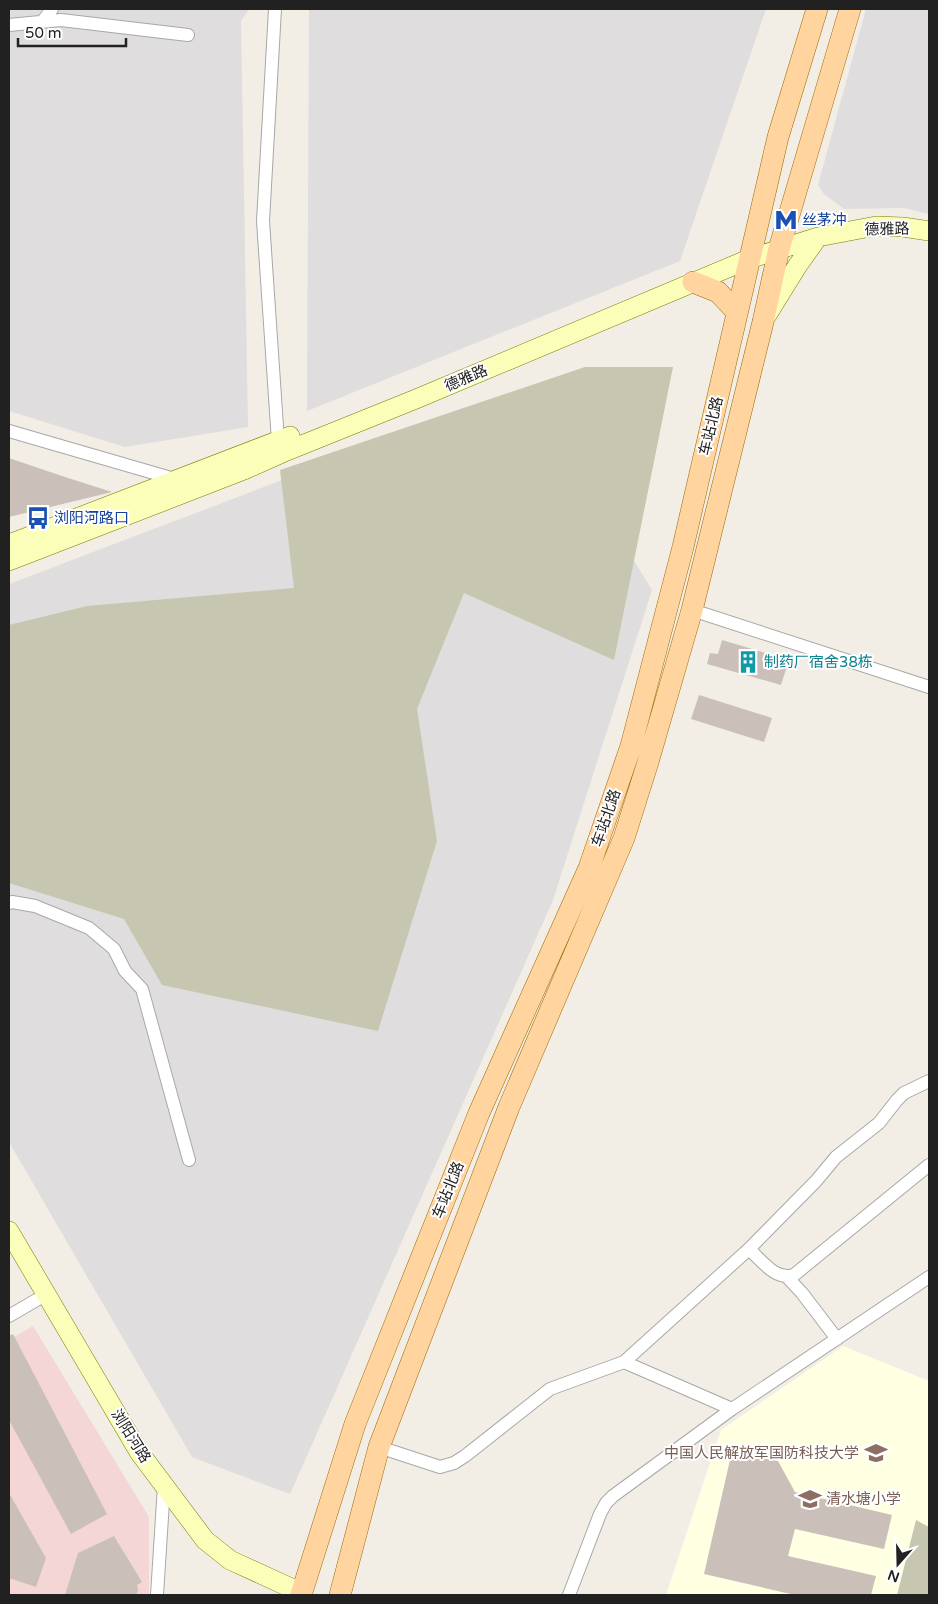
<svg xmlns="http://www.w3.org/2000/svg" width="938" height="1604" font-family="'Varela Round','Noto Sans SC',sans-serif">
	<rect width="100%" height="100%" fill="#f2eee6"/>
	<!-- residential -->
	<path fill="#dfdddd" d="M 9,9 L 249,9 L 241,21 L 248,427 L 125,447 L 9,411 Z
		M 309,9 L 766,9 L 680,261 L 307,411 Z
		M 866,9 L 929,9 L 929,214 L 904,208 L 844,209 L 824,194 L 818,185 Z
		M 527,387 L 652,590 L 553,900 L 290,1494 L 192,1457 L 9,1142 L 9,584 Z"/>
	<!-- commercial -->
	<path fill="#f3d6d5" d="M 33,1326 L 149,1517 L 149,1595 L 9,1595 L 9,1340 Z"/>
	<!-- education -->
	<path fill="#ffffe2" d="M 843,1346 L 929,1381 L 929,1595 L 666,1595 L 721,1430 Z"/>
	<!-- construction -->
	<path fill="#c7c7b1" d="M 585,367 L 673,367 L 614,660 L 464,593 L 417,709 L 437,841 L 378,1031 L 162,985 L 124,919 L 9,883 L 9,625 L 87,606 L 294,588 L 280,470 Z
		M 916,1520 L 929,1527 L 929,1595 L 897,1595 Z"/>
	<!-- building -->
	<path fill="#cac0b9" d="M 9,458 L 62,476 L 112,492 L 9,517 Z
		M 722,640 L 789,660 L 781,685 L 707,664 L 710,653 L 718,654 Z
		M 699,695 L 772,718 L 764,742 L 691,719 Z
		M 13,1334 L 107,1514 L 71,1534 L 9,1420 L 9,1336 Z
		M 732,1451 L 778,1461 L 795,1492 L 892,1515 L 884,1549 L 795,1529 L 788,1556 L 876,1576 L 871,1595 L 795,1595 L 704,1574 Z
		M 9,1493 L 46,1558 L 36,1587 L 9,1578 Z
		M 114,1536 L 142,1582 L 137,1585 L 138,1591 L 136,1595 L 65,1595 L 78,1553 Z"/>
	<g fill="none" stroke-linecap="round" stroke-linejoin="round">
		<defs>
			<path id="street" d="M 275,9 L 263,221 L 278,441
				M 42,22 L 52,9
				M 9,25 L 61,20 L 188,35
				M 9,431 L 178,480
				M 692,610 L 929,687
				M 9,903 L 12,902 L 35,906 L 89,928 L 114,949 L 125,971 L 142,989 L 189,1160
				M 749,1249 L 816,1181 L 836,1157 L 879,1123 L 897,1100 L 904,1093 L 929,1081
				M 787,1277 L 802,1293 L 837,1339
				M 9,1316 L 45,1295
				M 624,1362 L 732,1409
				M 379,1447 L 440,1467 L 454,1463 L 465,1456 L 550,1389 L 624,1362 L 749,1249 C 762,1261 776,1281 794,1275 L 929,1165
				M 157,1595 L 164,1486
				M 569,1595 L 600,1514 L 606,1503 L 613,1496 L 732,1409 L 929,1277"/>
			<path id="secondary" d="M 767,315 L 798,265 L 818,237
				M 9,544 L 290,436
				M 9,561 L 244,470 L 282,453 L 416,399 L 749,259 L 818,237 L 876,226 L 903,227 L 929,231
				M 9,1231 L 139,1452 L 205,1540 L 230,1560 L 302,1593"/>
			<path id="primary" d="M 693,282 L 718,292 L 737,312
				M 301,1595 L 355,1424 L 479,1113 L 589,868 L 631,746 L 683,547 L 778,137 L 817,9
				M 340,1595 L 379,1447 L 509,1107 L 624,838 L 648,762 L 692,610 L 763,322 L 779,249 L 850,9"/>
		</defs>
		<!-- street casing -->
		<use href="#street" stroke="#a8a8a8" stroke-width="14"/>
		<!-- secondary casing -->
		<use href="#secondary" stroke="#727f00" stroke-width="20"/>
		<!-- primary casing -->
		<use href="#primary" stroke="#9d6800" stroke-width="22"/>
		<!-- street -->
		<use href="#street" stroke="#fff" stroke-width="12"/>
		<!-- secondary -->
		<use href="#secondary" stroke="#fbfeb8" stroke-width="19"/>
		<!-- primary -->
		<use href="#primary" stroke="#ffd49e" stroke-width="21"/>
	</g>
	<!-- icons -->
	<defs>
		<symbol id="metro-bare" viewBox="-9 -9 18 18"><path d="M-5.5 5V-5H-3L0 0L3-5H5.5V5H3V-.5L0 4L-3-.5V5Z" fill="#1a4fb4" stroke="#fff" stroke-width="2.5" paint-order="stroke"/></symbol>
		<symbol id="bus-bare" viewBox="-9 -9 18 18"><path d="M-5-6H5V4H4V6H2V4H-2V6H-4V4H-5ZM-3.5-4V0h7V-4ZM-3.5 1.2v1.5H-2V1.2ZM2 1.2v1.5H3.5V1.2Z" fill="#1a4fb4" stroke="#fff" stroke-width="2.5" paint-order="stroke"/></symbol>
		<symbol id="building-bare" viewBox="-9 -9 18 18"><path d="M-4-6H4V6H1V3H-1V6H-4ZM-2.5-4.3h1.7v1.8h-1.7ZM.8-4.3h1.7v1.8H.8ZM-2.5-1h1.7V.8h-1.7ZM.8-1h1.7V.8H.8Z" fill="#0f9aa8" stroke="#fff" stroke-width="2.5" paint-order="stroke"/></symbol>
		<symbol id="university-bare" viewBox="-9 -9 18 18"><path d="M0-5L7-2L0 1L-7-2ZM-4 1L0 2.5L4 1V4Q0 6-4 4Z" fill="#8d6e63" stroke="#fff" stroke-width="2.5" paint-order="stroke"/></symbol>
		<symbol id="school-bare" viewBox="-9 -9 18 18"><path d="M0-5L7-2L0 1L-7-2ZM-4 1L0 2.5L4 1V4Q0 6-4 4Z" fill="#8d6e63" stroke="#fff" stroke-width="2.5" paint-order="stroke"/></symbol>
	</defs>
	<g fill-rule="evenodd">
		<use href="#metro-bare" x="770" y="204" width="32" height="32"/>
		<use href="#bus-bare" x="22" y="502" width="32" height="32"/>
		<use href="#building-bare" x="732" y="646" width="32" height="32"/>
		<use href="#university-bare" x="860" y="1437" width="32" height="32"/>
		<use href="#school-bare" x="794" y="1483" width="32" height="32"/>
	</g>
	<g text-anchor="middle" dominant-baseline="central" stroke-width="4" stroke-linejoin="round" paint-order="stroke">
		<!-- transit labels -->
		<g font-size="15" fill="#164399" stroke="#fff" text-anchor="start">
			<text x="802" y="220">丝茅冲</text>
			<text x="54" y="518">浏阳河路口</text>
		</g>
		<!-- street labels -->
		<g font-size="15" fill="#212121" stroke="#fff">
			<text transform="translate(887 229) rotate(-1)">德雅路</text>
			<text transform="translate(466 378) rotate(-23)">德雅路</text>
			<text transform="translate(711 426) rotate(-77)">车站北路</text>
			<text transform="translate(606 818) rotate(-71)">车站北路</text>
			<text transform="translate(448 1190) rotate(-68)">车站北路</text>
			<text transform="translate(131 1436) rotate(58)">浏阳河路</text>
		</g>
		<!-- culture labels -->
		<g font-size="15" fill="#0d838f" stroke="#fff" text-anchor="start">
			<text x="764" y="662">制药厂宿舍38栋</text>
		</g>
		<!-- education labels -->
		<g font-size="15" fill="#785e54" stroke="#fff" text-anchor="end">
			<text x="859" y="1453">中国人民解放军国防科技大学</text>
			<text x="826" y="1499" text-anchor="start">清水塘小学</text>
		</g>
	</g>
	<!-- border -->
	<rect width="938" height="1604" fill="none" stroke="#212121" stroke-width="20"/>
	<!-- north arrow -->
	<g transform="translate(898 1564) rotate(200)" stroke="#ffffff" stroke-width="4" paint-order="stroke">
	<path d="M0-4L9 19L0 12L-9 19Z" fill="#212121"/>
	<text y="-8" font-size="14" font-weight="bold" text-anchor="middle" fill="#212121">N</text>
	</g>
	<!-- scale -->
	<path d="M18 38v8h108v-8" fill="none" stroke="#212121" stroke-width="2.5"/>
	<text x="25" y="38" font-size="15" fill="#212121" stroke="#ffffff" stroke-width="4" paint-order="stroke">50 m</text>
</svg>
